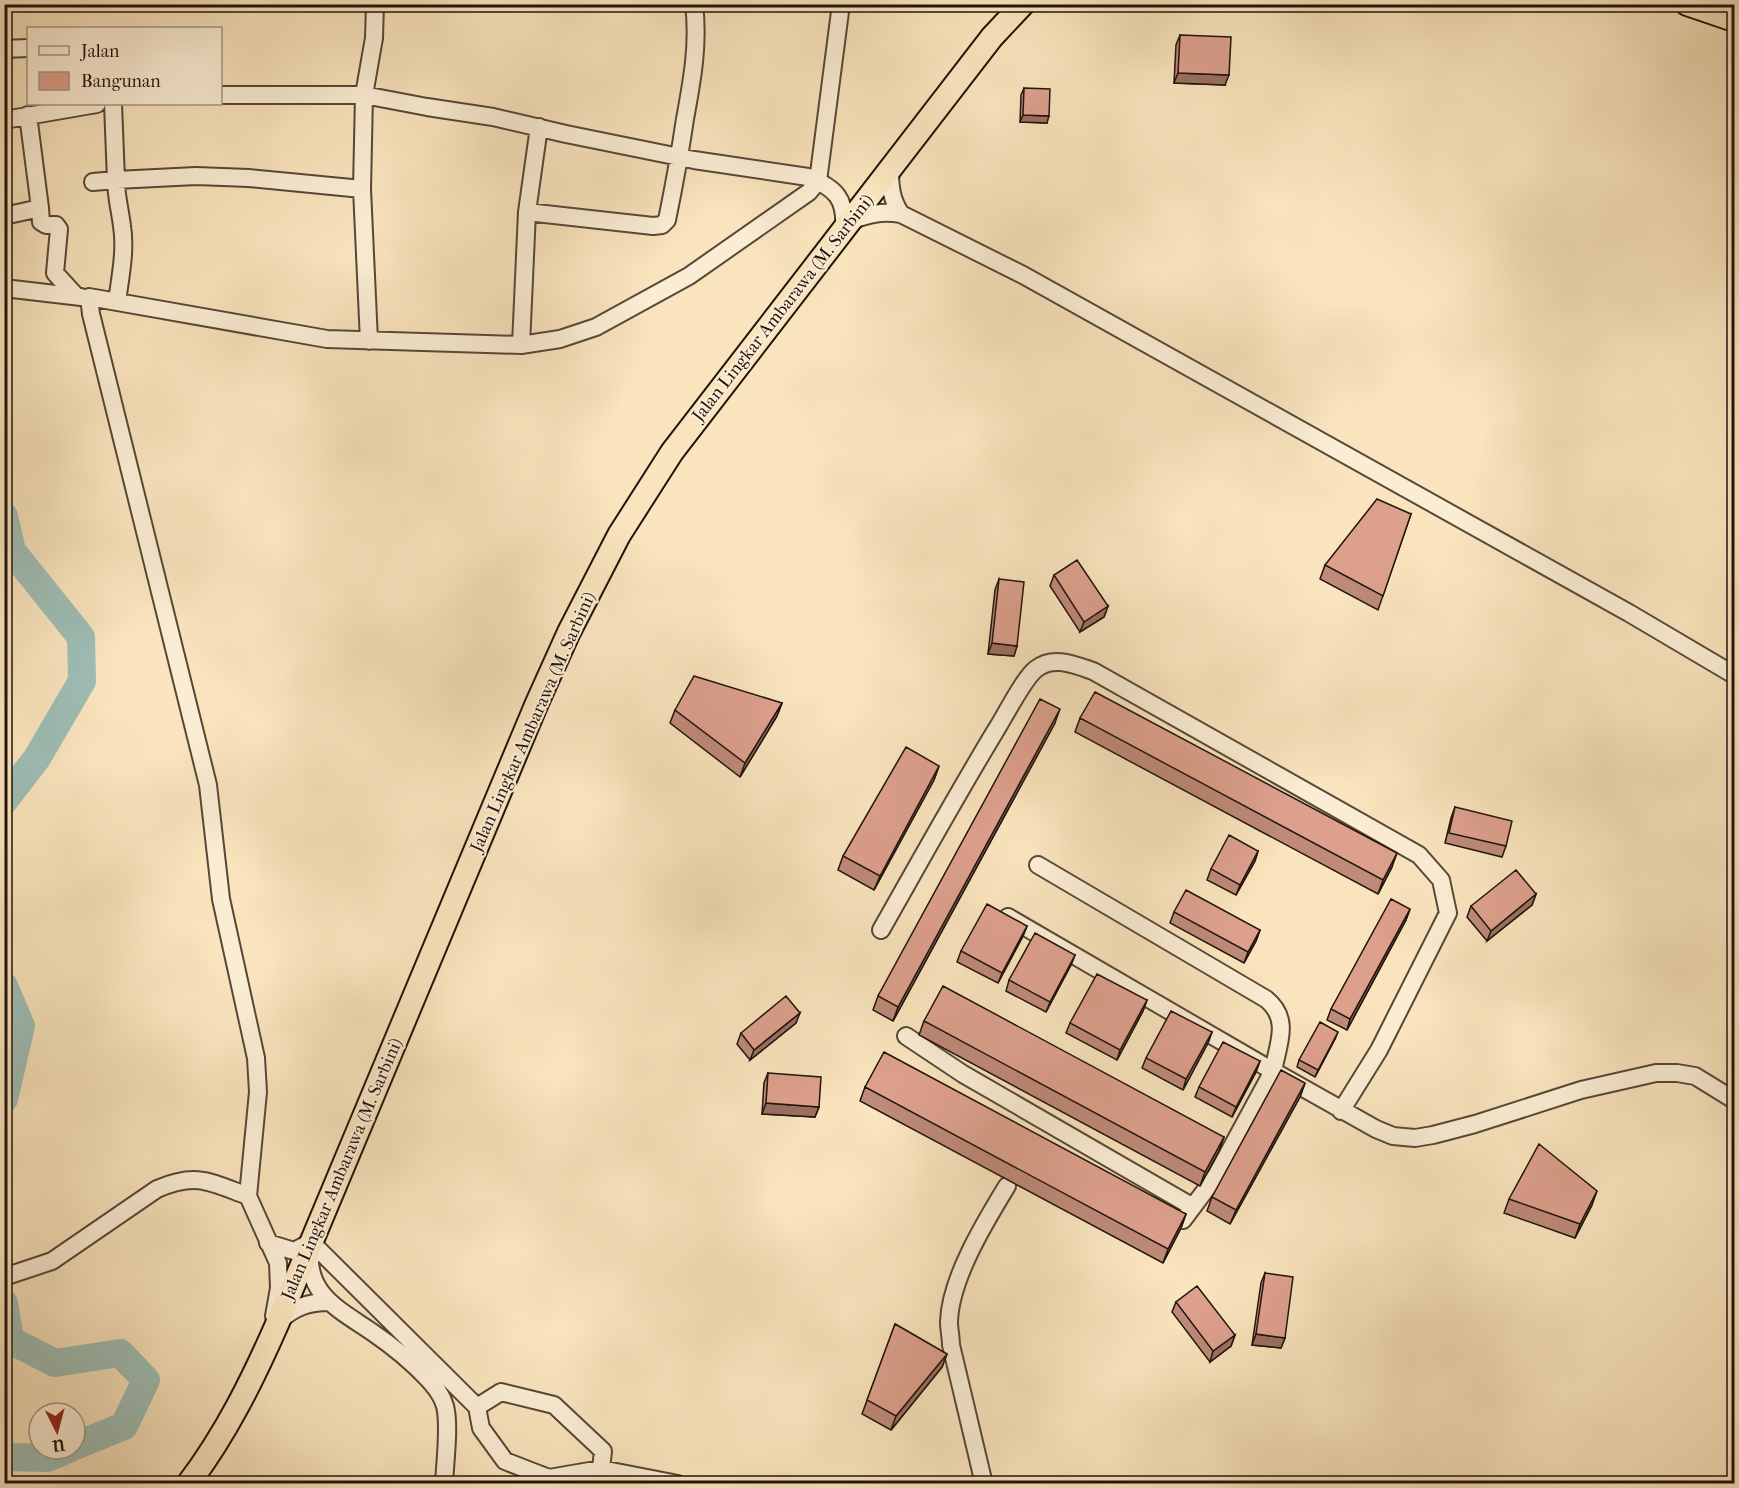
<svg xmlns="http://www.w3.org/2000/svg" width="1739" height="1488" font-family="'IM FELL French Canon',serif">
	<rect width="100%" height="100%" fill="#f9e4bd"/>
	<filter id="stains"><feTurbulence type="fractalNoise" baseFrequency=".00333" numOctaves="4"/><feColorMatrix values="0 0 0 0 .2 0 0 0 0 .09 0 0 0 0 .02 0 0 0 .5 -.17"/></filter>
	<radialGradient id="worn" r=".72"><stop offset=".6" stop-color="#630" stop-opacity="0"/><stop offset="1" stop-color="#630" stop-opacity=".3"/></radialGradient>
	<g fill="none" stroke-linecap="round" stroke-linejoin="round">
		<!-- river -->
		<path stroke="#9ebeb6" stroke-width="28" d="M 4,516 L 12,551 L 81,637 L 82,681 L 37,758 L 4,801
			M 4,986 L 21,1026 L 4,1099
			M 4,1303 L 10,1340 L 55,1363 L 120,1353 L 146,1380 L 124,1426 L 75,1446
			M 4,1457 L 48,1458 L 69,1449"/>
		<defs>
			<path id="minor" d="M 4,49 L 28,48
				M 220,95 L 364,95 L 427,107 L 493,117 L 566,134 L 694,160 L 808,177 C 836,188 846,199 844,229
				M 113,104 L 116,180 L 196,176 L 249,178 L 362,189
				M 4,120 L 97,104
				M 93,182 L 116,180 C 116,196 120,210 122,226 C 126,251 120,278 117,302
				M 40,208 L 41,222 L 46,225 L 56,225 L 59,229 L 55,273 L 76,296
				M 527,212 L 653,226 L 662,225 L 667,220 C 674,186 680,153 685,119 C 692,81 699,44 694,4
				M 901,214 L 1023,275 L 1629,613 L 1734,675
				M 4,216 L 40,208 L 28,115
				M 850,221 C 868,214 881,211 901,214 C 891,199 890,186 890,169
				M 4,288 L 81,297
				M 369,341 L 362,189 L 364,95 L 374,38 L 375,4
				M 521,345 L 527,212 L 539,127
				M 1008,917 L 1273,1071 C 1278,1044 1291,1019 1266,999 L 1038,865
				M 881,930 C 919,863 956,796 996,730 C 1005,716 1024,678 1036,669 C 1053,655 1075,665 1093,671 L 1419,855 L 1441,880 L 1448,913 L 1379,1050 L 1341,1111
				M 906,1036 L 963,1074 L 1193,1207
				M 1183,1220 L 1216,1176 L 1273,1071 L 1376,1129 L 1393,1136 L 1415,1138 L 1433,1135 L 1475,1124 L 1581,1090 L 1656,1073 L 1677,1073 L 1695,1076 L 1734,1100
				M 311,1242 L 477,1407
				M 268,1243 L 294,1251 L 311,1242
				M 310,1250 C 306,1295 340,1310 372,1332 C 391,1345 412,1362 428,1379 C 435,1387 442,1395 445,1406 C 450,1425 445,1462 444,1484
				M 4,1277 L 52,1261 L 157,1189 C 197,1172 210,1182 248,1196
				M 274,1316 L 279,1288 L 278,1263 L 248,1196 L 258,1092 L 256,1058 L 221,899 L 208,785 L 91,314 L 89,297 L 327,339 L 521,345 L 560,339 L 596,327 L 689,276 L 809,192 L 818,181 L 841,4
				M 279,1321 C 295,1307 308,1302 329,1302
				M 601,1469 L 603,1451 L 554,1405 L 501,1392 L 477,1407 L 481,1428 L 505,1461 L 549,1478 L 601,1469 L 678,1484
				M 984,1484 L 951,1345 C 951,1338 949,1329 949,1322 C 950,1279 985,1222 1007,1186"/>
			<path id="highway" d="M 1687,4 L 1734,20
				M 188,1484 C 226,1434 253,1379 278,1322 L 537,703 L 569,632 L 619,535 L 672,452 L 992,37 L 1023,4"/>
		</defs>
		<!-- minor casing -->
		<use href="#minor" stroke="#574738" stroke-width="20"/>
		<!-- highway casing -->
		<use href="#highway" stroke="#21130c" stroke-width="26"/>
		<!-- minor -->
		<use href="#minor" stroke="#fbedd4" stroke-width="16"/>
		<!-- highway -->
		<use href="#highway" stroke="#f9e4bd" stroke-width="22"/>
	</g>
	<!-- wall -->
	<path fill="#be8a79" stroke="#21130c" stroke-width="1.5" d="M 1180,35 L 1225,85 L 1174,83 L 1176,45 Z
		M 1024,88 L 1047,123 L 1020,122 L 1021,95 Z
		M 1411,514 L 1378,610 L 1320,579 L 1325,565 Z
		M 1054,575 L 1108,606 L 1104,617 L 1080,632 L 1050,586 Z
		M 999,579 L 1017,646 L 1014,656 L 988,654 L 995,590 Z
		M 782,703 L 777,716 L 740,777 L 670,723 L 675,710 Z
		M 1080,718 L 1392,867 L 1378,894 L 1075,732 Z
		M 1055,723 L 893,1021 L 873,1010 L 878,996 Z
		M 939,766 L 934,780 L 874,890 L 838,870 L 843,856 Z
		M 1455,807 L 1506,846 L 1502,857 L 1445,843 L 1451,818 Z
		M 1258,851 L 1255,861 L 1236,895 L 1207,880 L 1211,869 Z
		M 1536,894 L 1532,905 L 1487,941 L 1467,917 L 1471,906 Z
		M 1410,909 L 1406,920 L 1347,1030 L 1327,1020 L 1331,1009 Z
		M 1174,912 L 1260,930 L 1256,941 L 1244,963 L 1170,923 Z
		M 1027,926 L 1023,936 L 998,983 L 957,962 L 961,951 Z
		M 1075,955 L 1071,965 L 1046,1012 L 1006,991 L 1009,980 Z
		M 1147,1000 L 1143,1011 L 1117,1060 L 1066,1033 L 1070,1023 Z
		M 924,1021 L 1224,1137 L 1219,1151 L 1200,1186 L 919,1035 Z
		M 796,1023 L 750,1060 L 737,1044 L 741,1033 Z
		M 1212,1032 L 1208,1043 L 1183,1090 L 1142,1068 L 1146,1058 Z
		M 1335,1039 L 1315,1077 L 1297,1067 L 1299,1060 Z
		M 1260,1061 L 1256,1072 L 1232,1117 L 1195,1097 L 1199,1087 Z
		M 768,1073 L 819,1107 L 815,1117 L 762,1114 L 764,1083 Z
		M 1305,1083 L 1300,1097 L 1230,1224 L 1207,1211 L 1212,1197 Z
		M 865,1087 L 1186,1214 L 1181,1228 L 1163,1263 L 860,1101 Z
		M 1509,1199 L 1592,1205 L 1575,1238 L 1504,1213 Z
		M 1265,1273 L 1285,1338 L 1281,1348 L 1252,1345 L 1261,1283 Z
		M 1176,1302 L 1235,1335 L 1231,1346 L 1210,1362 L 1172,1312 Z
		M 895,1324 L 947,1354 L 942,1367 L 891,1430 L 862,1414 Z"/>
	<!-- shaded-wall -->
	<path fill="#9b7063" stroke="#21130c" stroke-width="1.5" d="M 1178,73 L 1229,75 L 1225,85 L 1174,83 Z
		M 1023,115 L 1049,116 L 1047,123 L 1020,122 Z
		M 1108,606 L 1104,617 L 1080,632 L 1084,622 Z
		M 992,643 L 1017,646 L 1014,656 L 988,654 Z
		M 782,703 L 777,716 L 740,777 L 745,763 Z
		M 1060,709 L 1055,723 L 893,1021 L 898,1007 Z
		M 939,766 L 934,780 L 874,890 L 880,876 Z
		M 1258,851 L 1255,861 L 1236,895 L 1240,885 Z
		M 1397,853 L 1392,867 L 1378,894 L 1383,880 Z
		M 1536,894 L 1532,905 L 1487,941 L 1491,931 Z
		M 1410,909 L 1406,920 L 1347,1030 L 1350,1019 Z
		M 1027,926 L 1023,936 L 998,983 L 1002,973 Z
		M 1260,930 L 1256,941 L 1244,963 L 1248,952 Z
		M 1075,955 L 1071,965 L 1046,1012 L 1050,1002 Z
		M 1147,1000 L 1143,1011 L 1117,1060 L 1120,1050 Z
		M 800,1013 L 796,1023 L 750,1060 L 754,1050 Z
		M 1212,1032 L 1208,1043 L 1183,1090 L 1186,1079 Z
		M 1338,1032 L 1335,1039 L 1315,1077 L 1318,1070 Z
		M 1260,1061 L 1256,1072 L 1232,1117 L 1236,1107 Z
		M 1305,1083 L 1300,1097 L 1230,1224 L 1236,1210 Z
		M 766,1103 L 819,1107 L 815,1117 L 762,1114 Z
		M 1224,1137 L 1219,1151 L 1200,1186 L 1205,1172 Z
		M 1597,1191 L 1592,1205 L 1575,1238 L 1580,1224 Z
		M 1186,1214 L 1181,1228 L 1163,1263 L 1168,1249 Z
		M 1256,1334 L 1285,1338 L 1281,1348 L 1252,1345 Z
		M 1235,1335 L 1231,1346 L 1210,1362 L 1213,1351 Z
		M 947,1354 L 942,1367 L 891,1430 L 896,1416 Z"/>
	<!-- building -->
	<path fill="#dda08d" stroke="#21130c" stroke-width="1.5" d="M 1180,35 L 1231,37 L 1229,75 L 1178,73 Z
		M 1024,88 L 1050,89 L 1049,116 L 1023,115 Z
		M 1377,499 L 1411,514 L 1383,596 L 1325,565 Z
		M 1077,560 L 1108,606 L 1084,622 L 1054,575 Z
		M 999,579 L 1024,582 L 1017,646 L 992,643 Z
		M 694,676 L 782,703 L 745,763 L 675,710 Z
		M 1095,692 L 1397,853 L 1383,880 L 1080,718 Z
		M 1040,699 L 1060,709 L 898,1007 L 878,996 Z
		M 906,747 L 939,766 L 880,876 L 843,856 Z
		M 1455,807 L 1512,821 L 1506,846 L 1449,833 Z
		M 1229,835 L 1258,851 L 1240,885 L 1211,869 Z
		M 1516,870 L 1536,894 L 1491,931 L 1471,906 Z
		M 1186,890 L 1260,930 L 1248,952 L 1174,912 Z
		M 1391,899 L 1410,909 L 1350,1019 L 1331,1009 Z
		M 987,904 L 1027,926 L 1002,973 L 961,951 Z
		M 1035,933 L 1075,955 L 1050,1002 L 1009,980 Z
		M 1097,974 L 1147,1000 L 1120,1050 L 1070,1023 Z
		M 943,986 L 1224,1137 L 1205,1172 L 924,1021 Z
		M 786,996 L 800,1013 L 754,1050 L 741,1033 Z
		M 1171,1011 L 1212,1032 L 1186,1079 L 1146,1058 Z
		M 1320,1022 L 1338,1032 L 1318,1070 L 1299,1060 Z
		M 1223,1042 L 1260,1061 L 1236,1107 L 1199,1087 Z
		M 884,1052 L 1186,1214 L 1168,1249 L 865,1087 Z
		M 1281,1070 L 1305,1083 L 1236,1210 L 1212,1197 Z
		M 768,1073 L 821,1077 L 819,1107 L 766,1103 Z
		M 1539,1144 L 1597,1191 L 1580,1224 L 1509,1199 Z
		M 1265,1273 L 1293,1277 L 1285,1338 L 1256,1334 Z
		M 1197,1286 L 1235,1335 L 1213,1351 L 1176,1302 Z
		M 895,1324 L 947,1354 L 896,1416 L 867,1400 Z"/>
	<g text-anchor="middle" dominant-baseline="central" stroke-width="4.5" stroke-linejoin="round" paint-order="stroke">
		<!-- street labels -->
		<g font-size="18" fill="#21130c" stroke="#fbedd4">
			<text transform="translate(783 308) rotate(-52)">Jalan Lingkar Ambarawa (M. Sarbini)</text>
			<text transform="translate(533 722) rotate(-66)">Jalan Lingkar Ambarawa (M. Sarbini)</text>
			<text transform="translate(342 1169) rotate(-67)">Jalan Lingkar Ambarawa (M. Sarbini)</text>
		</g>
	</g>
	<!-- margin -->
	<rect width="1739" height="1488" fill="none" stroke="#f9e4bd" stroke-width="24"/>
	<rect x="6" y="6" width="1727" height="1476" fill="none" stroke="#21130c" stroke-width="3"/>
	<rect x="12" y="12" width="1715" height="1464" fill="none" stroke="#21130c" stroke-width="1.5"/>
	<!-- legend -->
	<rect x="27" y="27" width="195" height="78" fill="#fbedd4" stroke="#a49684" stroke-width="1.5"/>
	<rect x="39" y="46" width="30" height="9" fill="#fbedd4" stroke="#a49684" stroke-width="1.5"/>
	<text x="81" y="57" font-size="18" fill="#21130c">Jalan</text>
	<rect x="39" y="72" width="30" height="18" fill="#dda08d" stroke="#a49684" stroke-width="1.5"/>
	<text x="81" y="87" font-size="18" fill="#21130c">Bangunan</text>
	<!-- north arrow -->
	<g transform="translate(57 1431) rotate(174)"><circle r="28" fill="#fbedd4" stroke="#a49684" stroke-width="1.5"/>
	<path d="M0-4.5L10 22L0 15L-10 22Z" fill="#8f2418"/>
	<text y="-9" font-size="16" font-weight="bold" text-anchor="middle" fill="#21130c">U</text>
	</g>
	<rect width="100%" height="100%" filter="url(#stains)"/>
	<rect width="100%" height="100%" fill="url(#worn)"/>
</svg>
